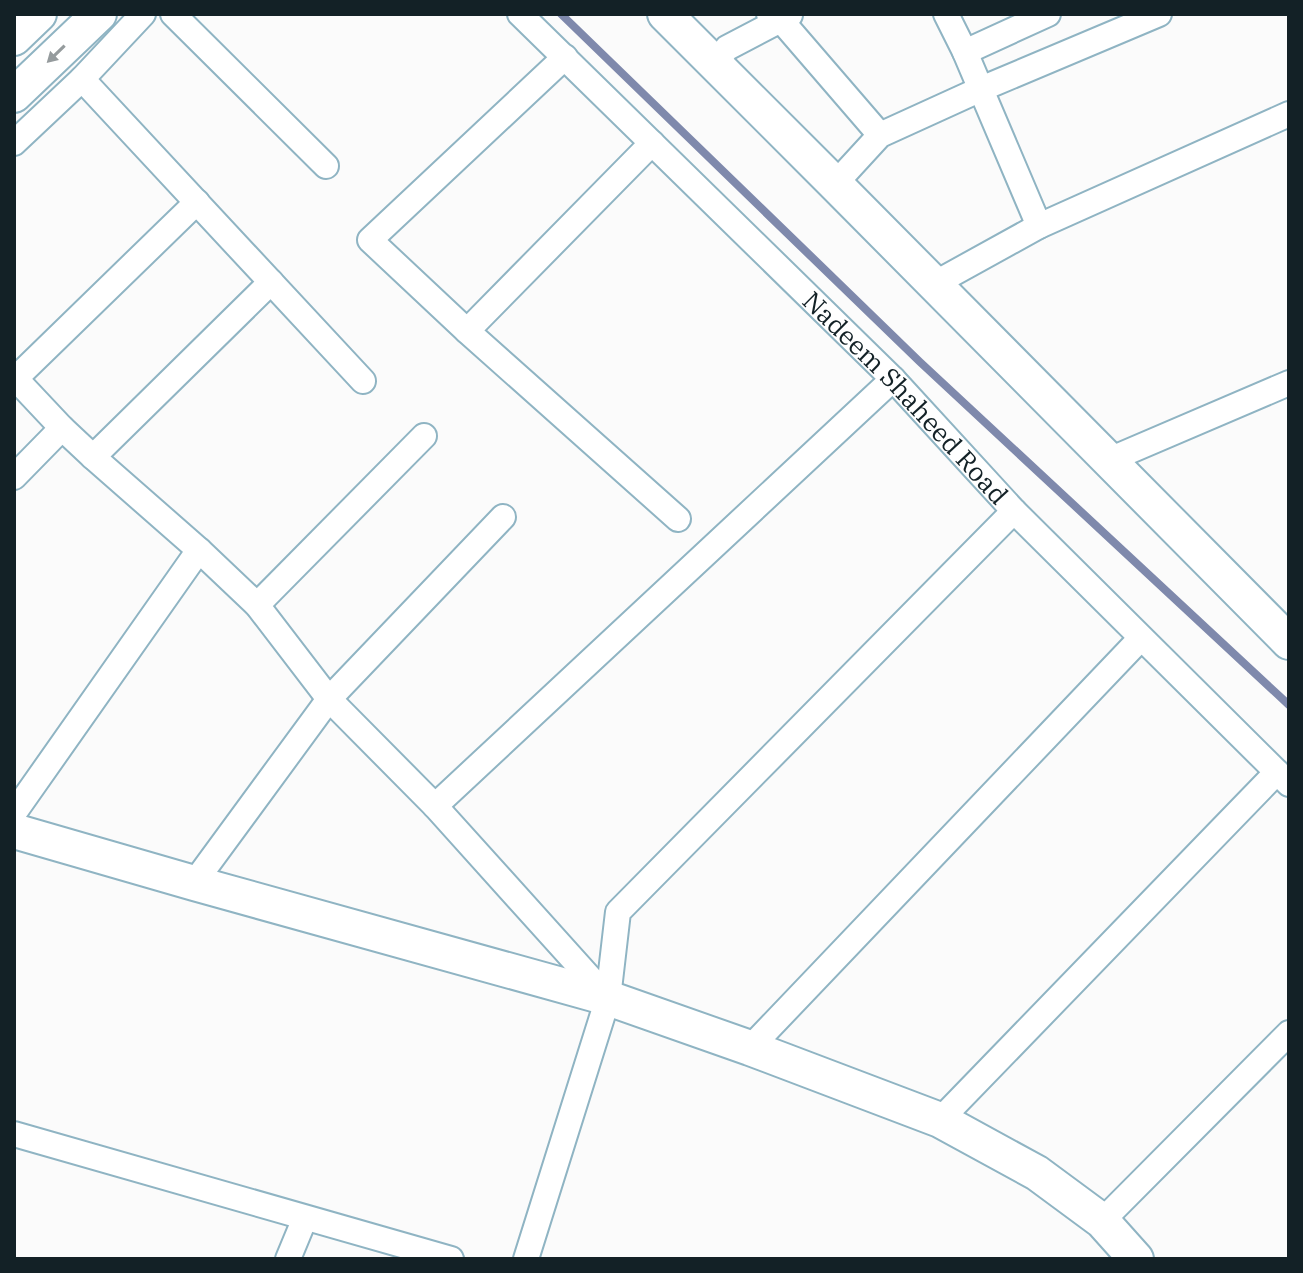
<svg xmlns="http://www.w3.org/2000/svg" width="1303" height="1273" font-family="'IBM Plex Serif',serif">
	<rect width="100%" height="100%" fill="#fbfbfb"/>
	<g fill="none" stroke-linecap="round" stroke-linejoin="round">
		<!-- stream -->
		<path stroke="#7f89ac" stroke-width="8" d="M 561,14 L 920,362 L 1289,705"/>
		<defs>
			<g id="street">
				<path d="M 173,14 L 326,166"/>
				<path id="s1" d="M 520,14 L 893,379 L 1014,511 L 1289,784"/>
				<path d="M 769,14 L 780,19 L 880,135"/>
				<path d="M 946,14 L 965,52 L 1039,226"/>
				<path d="M 965,52 L 1048,14"/>
				<path d="M 565,57 L 370,240 L 467,331 L 678,519"/>
				<path d="M 715,63 L 727,48 L 790,15"/>
				<path d="M 82,79 L 363,381"/>
				<path d="M 14,143 L 82,79 L 143,14"/>
				<path d="M 835,184 L 880,135 L 981,89 L 1159,14"/>
				<path d="M 934,284 L 1039,226 L 1289,114"/>
				<path d="M 467,331 L 652,143"/>
				<path d="M 14,377 L 62,428 L 93,457 L 199,550 L 257,605 L 329,699 L 435,806 L 608,998"/>
				<path d="M 16,378 L 197,202"/>
				<path d="M 93,457 L 271,282"/>
				<path d="M 1109,460 L 1289,383"/>
				<path d="M 14,477 L 62,428"/>
				<path d="M 257,605 L 424,436"/>
				<path d="M 435,806 L 893,379"/>
				<path d="M 14,813 L 199,550"/>
				<path d="M 194,883 L 329,699 L 503,517"/>
				<path d="M 750,1048 L 1141,638"/>
				<path d="M 940,1120 L 1277,772"/>
				<path d="M 14,1134 L 451,1259"/>
				<path d="M 1102,1221 L 1289,1033"/>
				<path d="M 288,1259 L 305,1218"/>
				<path d="M 526,1259 L 608,998 L 618,912 L 1014,511"/>
			</g>
			<path id="secondary" d="M 665,14 L 835,184 L 1289,642
				M 14,38 L 39,14
				M 14,95 L 99,14
				M 14,831 L 194,883 L 608,998 L 750,1048 L 940,1120 L 1037,1173 L 1102,1221 L 1136,1259"/>
		</defs>
		<!-- street casing -->
		<use href="#street" stroke="#8fb4c3" stroke-width="28"/>
		<!-- secondary casing -->
		<use href="#secondary" stroke="#8fb4c3" stroke-width="38"/>
		<!-- street -->
		<use href="#street" stroke="#fff" stroke-width="24"/>
		<!-- secondary -->
		<use href="#secondary" stroke="#fff" stroke-width="34"/>
	</g>
	<!-- one-way arrows -->
	<defs><path id="oneway-solid" d="M-6-.8H1V-3.2L6.5 0L1 3.2V.8H-6Z" transform="scale(2)"/></defs>
	<use fill="#959b9d" href="#oneway-solid" transform="translate(56 54) rotate(136)"/>
	<g text-anchor="middle" dominant-baseline="central" stroke-width="6" stroke-linejoin="round" paint-order="stroke">
		<!-- street labels -->
		<g font-size="26" fill="#132126" stroke="#fff">
			<text stroke="none"><textPath href="#s1" startOffset="544">Nadeem Shaheed Road</textPath></text>
		</g>
	</g>
	<!-- border -->
	<rect width="1303" height="1273" fill="none" stroke="#132126" stroke-width="32"/>
</svg>
